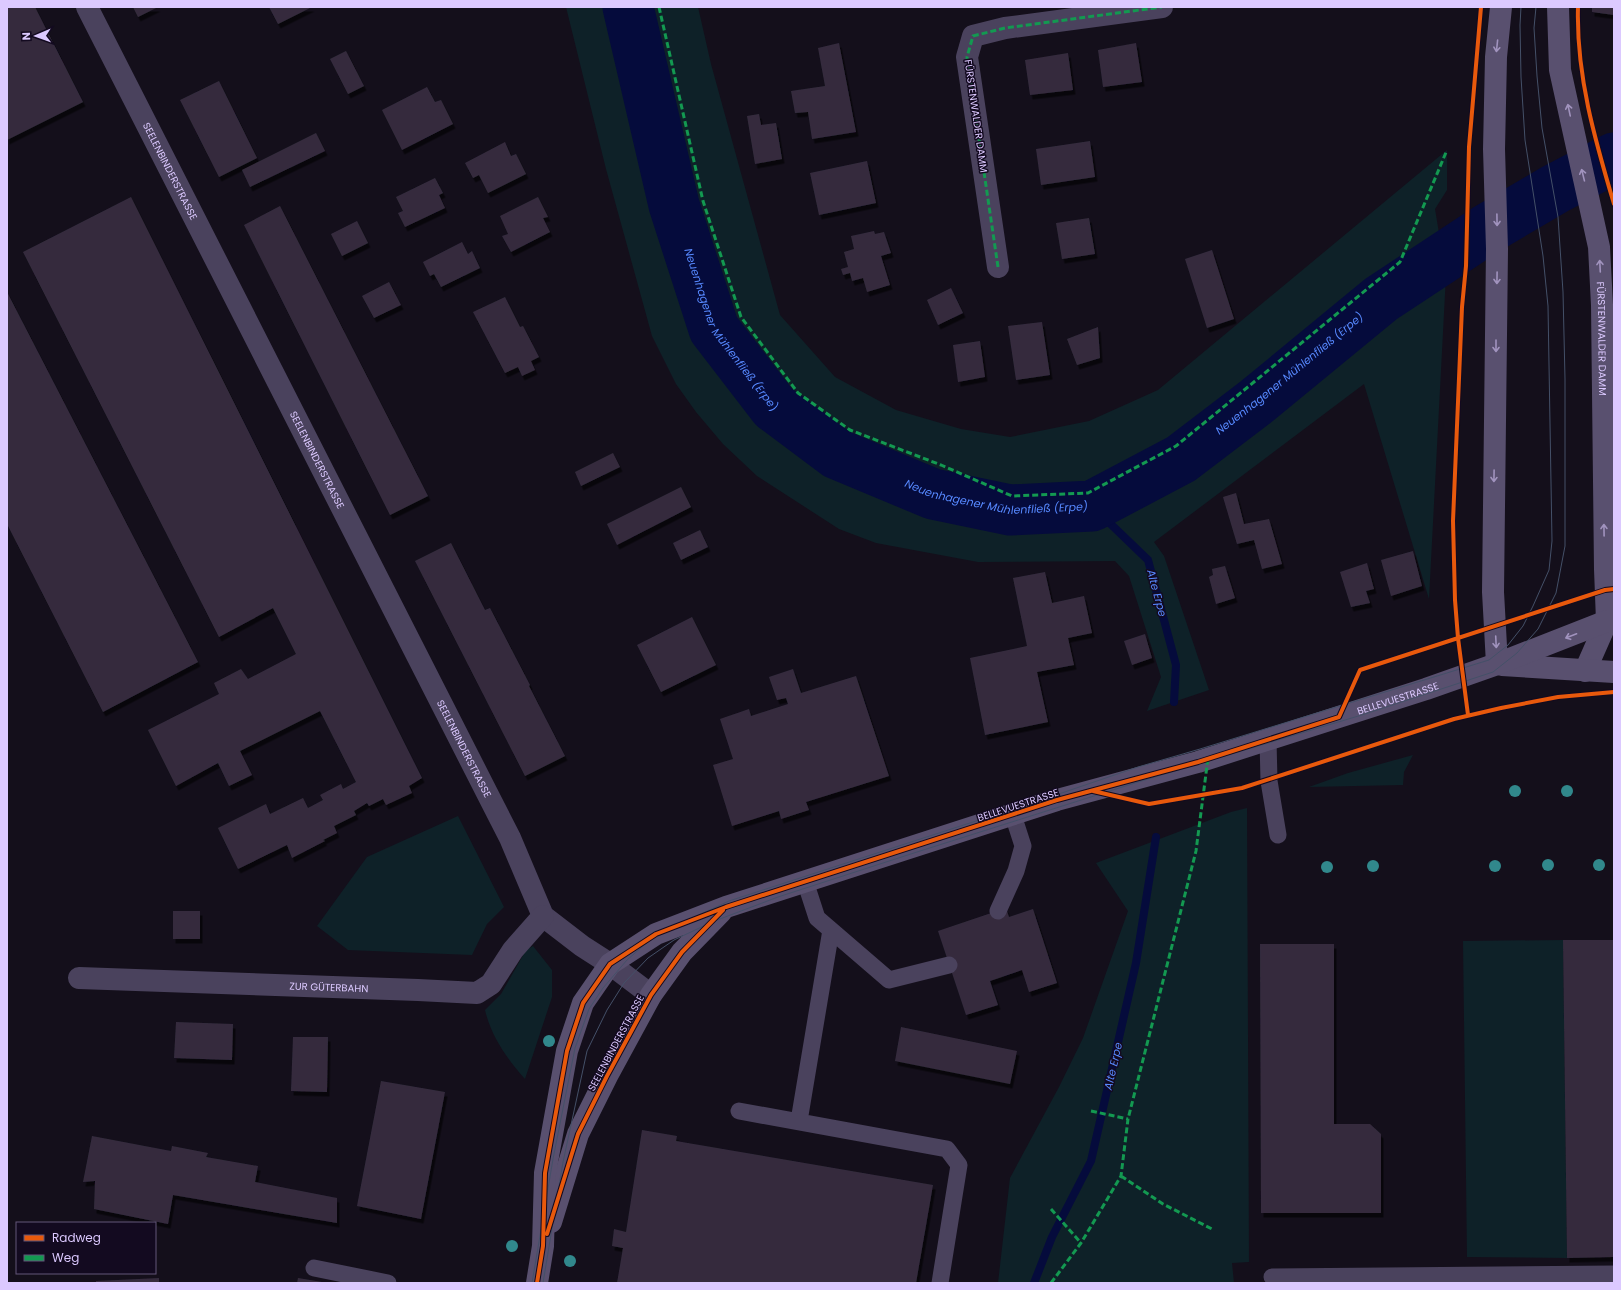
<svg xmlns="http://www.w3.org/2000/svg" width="1621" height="1290" font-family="Poppins,sans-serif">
	<defs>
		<filter id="shadow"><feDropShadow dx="2.5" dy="4.5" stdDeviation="0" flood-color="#0009"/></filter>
	</defs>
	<rect width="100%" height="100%" fill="#140f1b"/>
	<!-- green -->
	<path fill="#0e2128" d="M 566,7 L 698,7 L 711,64 L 780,315 L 835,377 L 896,410 L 961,429 L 1010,437 L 1089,421 L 1158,390 L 1447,150 L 1447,190 L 1435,209 L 1446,275 L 1429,599 L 1364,384 L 1154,542 L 1164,556 L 1209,690 L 1147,711 L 1161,677 L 1129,576 L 1115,561 L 978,562 L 876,543 L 839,529 L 757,476 L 723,444 L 696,412 L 676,384 L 652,336 L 606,169 Z
		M 1413,755 L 1404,772 L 1403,785 L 1309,787 L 1348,773 Z
		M 1247,808 L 1249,1262 L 1232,1263 L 1234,1283 L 998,1283 L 1010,1178 L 1059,1087 L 1083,1038 L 1128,911 L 1096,863 L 1231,812 Z
		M 458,816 L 504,907 L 487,924 L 472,955 L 348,950 L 317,926 L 367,857 Z
		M 1563,940 L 1567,1258 L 1467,1257 L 1463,941 Z
		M 533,946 L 552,970 L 552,997 L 525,1079 C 507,1059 491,1036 485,1010 L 501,994 L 526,950 Z"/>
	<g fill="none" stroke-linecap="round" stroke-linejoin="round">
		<!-- stream -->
		<path stroke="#050b3c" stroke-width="8" d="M 1092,506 L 1148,560 L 1176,665 L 1174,702
			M 1034,1283 L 1052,1237 L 1091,1161 L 1136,963 L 1156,837"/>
		<!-- river -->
		<path stroke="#050b3c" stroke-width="51" id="s1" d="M 628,7 L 674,205 L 714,329 L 774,407 L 837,454 L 933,494 L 1010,510 L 1092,506 L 1181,459 L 1257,401 L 1381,299 L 1487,229 L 1555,189 L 1614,158"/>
	</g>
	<!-- building -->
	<path fill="#342c3e" filter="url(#shadow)" d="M 7,7 L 35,7 L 83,102 L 7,140 Z
		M 133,7 L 158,7 L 138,17 Z
		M 269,7 L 312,7 L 278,24 Z
		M 1592,7 L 1614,7 L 1614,15 L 1592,12 Z
		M 839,43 L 856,132 L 812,139 L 808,112 L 795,113 L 791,91 L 825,86 L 818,48 Z
		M 1136,43 L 1142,82 L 1103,87 L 1098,50 Z
		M 346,51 L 364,86 L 348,94 L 330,59 Z
		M 1068,53 L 1073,90 L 1030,95 L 1025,60 Z
		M 219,81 L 257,158 L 219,177 L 180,100 Z
		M 427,87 L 435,102 L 441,100 L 453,124 L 402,150 L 382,110 Z
		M 759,114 L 761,125 L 776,123 L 782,159 L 755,164 L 747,116 Z
		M 316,133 L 325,151 L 250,187 L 242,170 Z
		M 1090,141 L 1095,177 L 1041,185 L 1036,149 Z
		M 505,142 L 511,156 L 516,154 L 526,174 L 488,193 L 479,175 L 473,178 L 465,163 Z
		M 867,161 L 876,203 L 819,215 L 810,173 Z
		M 435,178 L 443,193 L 439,195 L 445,208 L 405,227 L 398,213 L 403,211 L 396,197 Z
		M 131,197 L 422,778 L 409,786 L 412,793 L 386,805 L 383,799 L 369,806 L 367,803 L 354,811 L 356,815 L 334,826 L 337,833 L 323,840 L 325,841 L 292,858 L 287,845 L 238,869 L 218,828 L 266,804 L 270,814 L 303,798 L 308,808 L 323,800 L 320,795 L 341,784 L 343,789 L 356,782 L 320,711 L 240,751 L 252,775 L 229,786 L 218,763 L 176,786 L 148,730 L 219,694 L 214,683 L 241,669 L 248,679 L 296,654 L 273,608 L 219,637 L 23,252 Z
		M 538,197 L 548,217 L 543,218 L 550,232 L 511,252 L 502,236 L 508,234 L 500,216 Z
		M 280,206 L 428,496 L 390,515 L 244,225 Z
		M 1089,218 L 1095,254 L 1062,259 L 1056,223 Z
		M 357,221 L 368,243 L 342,256 L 331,234 Z
		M 874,231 L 875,234 L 884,232 L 891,253 L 881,256 L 890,285 L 867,292 L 863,278 L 852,281 L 850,273 L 843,275 L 841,269 L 848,267 L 844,252 L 854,249 L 851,236 Z
		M 462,242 L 468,254 L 472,251 L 480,268 L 441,287 L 434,274 L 430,276 L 423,262 Z
		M 1212,250 L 1234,319 L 1207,328 L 1185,259 Z
		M 389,282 L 401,305 L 374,318 L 362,296 Z
		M 951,288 L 963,313 L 938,325 L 927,300 Z
		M 7,292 L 198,662 L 103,712 L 7,524 Z
		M 505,297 L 520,327 L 523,326 L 539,357 L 531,361 L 535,370 L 522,376 L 518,367 L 505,373 L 473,312 Z
		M 1042,322 L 1050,375 L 1016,380 L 1008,326 Z
		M 1098,327 L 1100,358 L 1077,365 L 1067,339 Z
		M 980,341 L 985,377 L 958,382 L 953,345 Z
		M 613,453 L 620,467 L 581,486 L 575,472 Z
		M 681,487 L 691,507 L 617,545 L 607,524 Z
		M 1236,493 L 1244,524 L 1269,519 L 1282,564 L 1262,569 L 1254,540 L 1237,544 L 1223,497 Z
		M 700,530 L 708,547 L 681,560 L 673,543 Z
		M 451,543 L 485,610 L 490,608 L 530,685 L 529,686 L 565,756 L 525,776 L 415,561 Z
		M 1413,551 L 1422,586 L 1391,596 L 1381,560 Z
		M 1367,563 L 1374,589 L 1366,591 L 1370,603 L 1351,607 L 1340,572 Z
		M 1225,566 L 1235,598 L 1216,604 L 1209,577 L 1213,575 L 1212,569 Z
		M 1045,572 L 1052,603 L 1084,596 L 1092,633 L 1068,638 L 1074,665 L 1037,672 L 1048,722 L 985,735 L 970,658 L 1027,646 L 1013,578 Z
		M 692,617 L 716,665 L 661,692 L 637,645 Z
		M 1145,634 L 1152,658 L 1132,665 L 1124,641 Z
		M 793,669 L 801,693 L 856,676 L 889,776 L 806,802 L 809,810 L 781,819 L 779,811 L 732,826 L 713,765 L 733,759 L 720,719 L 749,709 L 751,716 L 788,704 L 786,698 L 777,700 L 769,677 Z
		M 1006,908 L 1009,917 L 1033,909 L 1057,983 L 1029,992 L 1022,970 L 990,981 L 998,1005 L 966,1015 L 938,931 Z
		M 173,911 L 200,911 L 200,939 L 173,939 Z
		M 1563,940 L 1614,940 L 1614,1257 L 1567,1258 Z
		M 1260,944 L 1334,944 L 1334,1124 L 1370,1124 L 1381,1134 L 1381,1213 L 1261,1213 Z
		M 176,1022 L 233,1024 L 232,1060 L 174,1058 Z
		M 901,1027 L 1017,1051 L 1010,1084 L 895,1061 Z
		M 293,1037 L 328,1037 L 327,1092 L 291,1091 Z
		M 381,1081 L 445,1092 L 421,1219 L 357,1206 Z
		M 642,1130 L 677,1136 L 676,1141 L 933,1185 L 916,1283 L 617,1283 L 623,1248 L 612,1246 L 614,1229 L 626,1232 Z
		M 92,1136 L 171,1151 L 172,1146 L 208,1153 L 206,1157 L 258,1166 L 255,1182 L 337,1198 L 337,1223 L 173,1195 L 168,1224 L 94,1209 L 95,1181 L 83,1182 Z
		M 159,1278 L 159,1283 L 96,1283 L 96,1281 Z
		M 298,1278 L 322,1282 L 322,1283 L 297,1283 Z"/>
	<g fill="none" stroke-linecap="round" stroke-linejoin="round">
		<!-- lane -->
		<path stroke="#4a425d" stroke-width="17" d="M 1268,740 L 1269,781 L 1278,835
			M 805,881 L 817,918 L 889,980 L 949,965
			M 998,911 L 1016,871 L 1023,846 L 1013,815
			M 739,1111 L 947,1149 L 959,1165 L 940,1283
			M 799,1121 L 831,930
			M 314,1268 L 388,1283
			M 1272,1277 L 1614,1274"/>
		<!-- street -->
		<g stroke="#4a425d" stroke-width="22">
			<path id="s2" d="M 87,7 L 486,791 L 510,838 L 543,916 L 582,946 L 610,964 L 651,995"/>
			<path d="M 998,267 L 967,57 L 973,36 L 1005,28 L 1162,7"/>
			<path id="s3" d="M 79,978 L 418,990 L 477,993 L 491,984 L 513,950 L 543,916"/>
		</g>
		<!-- secondary -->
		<g stroke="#59506f" stroke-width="22">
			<path id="s4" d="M 1558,7 L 1560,70 L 1599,247 L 1602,305 L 1605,569 L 1607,621 L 1585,671"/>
			<path d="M 1497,664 L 1493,592 L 1497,249 L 1494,149 L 1496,57 L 1501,7"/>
			<path d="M 1502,665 L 1614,672"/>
			<path d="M 551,1222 L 578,1134 L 607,1076 L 651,995 L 682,952 L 721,912"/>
			<path id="s5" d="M 537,1283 L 543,1246 L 545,1173 L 567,1051 L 583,1003 L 610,964 L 656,934 L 726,907 L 1057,800 L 1198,762 L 1426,689 L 1497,664 L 1607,621 L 1614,621"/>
		</g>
		<!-- tram -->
		<path stroke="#445068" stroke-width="1" d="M 532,1283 L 553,1159 L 575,1048 L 589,1009 L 603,988 L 627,960 L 657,934 L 729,901 L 1047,798 L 1138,767 L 1200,749 L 1489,660 L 1508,645 L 1523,626 L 1533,606 L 1549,570 L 1552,541 L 1548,306 L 1543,256 L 1525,140 L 1521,77 L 1520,25 L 1521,7
			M 543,1283 L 563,1162 L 587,1051 L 607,1010 L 624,983 L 648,958 L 674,940 L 712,922 L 778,897 L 917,852 L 1135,783 L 1365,714 L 1493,672 L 1517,653 L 1538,629 L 1556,593 L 1565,546 L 1565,379 L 1563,292 L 1558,217 L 1542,128 L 1537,76 L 1534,28 L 1536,7"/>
		<!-- quiet -->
		<path stroke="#139951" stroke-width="3" stroke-dasharray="6 3" stroke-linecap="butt" d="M 659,7 L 703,201 L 741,317 L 798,393 L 850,430 L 941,465 L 1012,496 L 1088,493 L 1176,446 L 1400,262 L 1447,150
			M 998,267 L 967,57 L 973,36 L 1005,28 L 1162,7
			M 1091,1111 L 1128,1119
			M 1121,1176 L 1163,1204 L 1212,1229
			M 1051,1209 L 1081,1243
			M 1051,1283 L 1081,1243 L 1121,1176 L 1128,1119 L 1196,851 L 1208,758"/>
		<defs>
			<path id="cycleway" d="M 1578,7 C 1576,75 1595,140 1614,204
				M 1468,715 L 1458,638 L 1455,600 L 1453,521 L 1462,307 L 1466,266 L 1469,147 L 1481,7
				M 1093,791 L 1149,804 L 1242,788 L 1454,719 L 1501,708 L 1558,697 L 1614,692
				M 547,1234 L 578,1134 L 607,1076 L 651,995 L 682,952 L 723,910
				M 537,1283 L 543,1246 L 545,1173 L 567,1051 L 583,1003 L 610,964 L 656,934 L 726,907 L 1057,800 L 1198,762 L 1339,717 L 1360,670 L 1605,590 L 1614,589"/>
		</defs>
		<!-- cycleway casing -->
		<use href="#cycleway" stroke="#130a20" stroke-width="6"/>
		<!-- cycleway -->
		<use href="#cycleway" stroke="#e8590c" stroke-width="4"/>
	</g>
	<!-- trees -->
	<g fill="#31888c">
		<circle cx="1515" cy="791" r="6"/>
		<circle cx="1567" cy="791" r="6"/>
		<circle cx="1548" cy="865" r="6"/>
		<circle cx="1599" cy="865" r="6"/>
		<circle cx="1373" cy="866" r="6"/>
		<circle cx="1495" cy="866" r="6"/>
		<circle cx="1327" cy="867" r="6"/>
		<circle cx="549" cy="1041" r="6"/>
		<circle cx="512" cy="1246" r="6"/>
		<circle cx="570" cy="1261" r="6"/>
	</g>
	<!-- one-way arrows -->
	<defs><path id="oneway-shaft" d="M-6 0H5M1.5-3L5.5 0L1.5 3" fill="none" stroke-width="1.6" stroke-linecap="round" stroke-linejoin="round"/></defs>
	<g stroke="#a193be">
		<use href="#oneway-shaft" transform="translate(1497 46) rotate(96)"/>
		<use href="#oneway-shaft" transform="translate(1569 110) rotate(-102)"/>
		<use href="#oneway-shaft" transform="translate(1583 175) rotate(-104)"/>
		<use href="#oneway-shaft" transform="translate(1497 220) rotate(89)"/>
		<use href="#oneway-shaft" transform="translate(1600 266) rotate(-93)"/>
		<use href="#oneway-shaft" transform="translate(1497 278) rotate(91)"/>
		<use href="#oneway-shaft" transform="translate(1496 346) rotate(90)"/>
		<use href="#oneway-shaft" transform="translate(1494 476) rotate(91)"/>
		<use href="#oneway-shaft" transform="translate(1604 530) rotate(-91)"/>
		<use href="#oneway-shaft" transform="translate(1571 636) rotate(159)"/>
		<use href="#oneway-shaft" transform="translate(1496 642) rotate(87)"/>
	</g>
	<g text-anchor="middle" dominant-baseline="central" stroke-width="3" stroke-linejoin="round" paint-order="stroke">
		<!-- street labels -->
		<g font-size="10" fill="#dcc9ff" stroke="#130a20">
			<text transform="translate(976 116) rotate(82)">FÜRSTENWALDER DAMM</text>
			<text stroke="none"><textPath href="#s2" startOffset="184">SEELENBINDERSTRASSE</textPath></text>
			<text stroke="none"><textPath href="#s4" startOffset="336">FÜRSTENWALDER DAMM</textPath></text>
			<text stroke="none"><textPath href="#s2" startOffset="508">SEELENBINDERSTRASSE</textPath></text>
			<text stroke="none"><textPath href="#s5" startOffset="1166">BELLEVUESTRASSE</textPath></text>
			<text stroke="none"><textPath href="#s2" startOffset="832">SEELENBINDERSTRASSE</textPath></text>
			<text transform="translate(1018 805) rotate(-18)">BELLEVUESTRASSE</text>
			<text stroke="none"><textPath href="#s3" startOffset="250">ZUR GÜTERBAHN</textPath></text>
			<text transform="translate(616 1043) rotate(-62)">SEELENBINDERSTRASSE</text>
		</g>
		<!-- water labels -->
		<g font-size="11" font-style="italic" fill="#5789ff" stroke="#130a20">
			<text stroke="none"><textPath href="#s1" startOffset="342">Neuenhagener Mühlenfließ (Erpe)</textPath></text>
			<text stroke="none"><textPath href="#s1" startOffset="1014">Neuenhagener Mühlenfließ (Erpe)</textPath></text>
			<text stroke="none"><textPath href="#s1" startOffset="678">Neuenhagener Mühlenfließ (Erpe)</textPath></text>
			<text transform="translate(1157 593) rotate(75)">Alte Erpe</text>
			<text transform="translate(1113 1066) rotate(-77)">Alte Erpe</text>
		</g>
	</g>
	<!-- border -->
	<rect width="1621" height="1290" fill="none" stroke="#dcc9ff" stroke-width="16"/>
	<!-- legend -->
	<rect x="16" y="1222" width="140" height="52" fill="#130a20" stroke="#635679"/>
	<rect x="24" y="1235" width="20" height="6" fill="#e8590c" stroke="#635679"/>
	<text x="52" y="1242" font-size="12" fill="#dcc9ff">Radweg</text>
	<rect x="24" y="1255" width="20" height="6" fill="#139951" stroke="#635679"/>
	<text x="52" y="1262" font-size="12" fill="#dcc9ff">Weg</text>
	<!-- north arrow -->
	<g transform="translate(36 36) rotate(268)" stroke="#130a20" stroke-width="3" paint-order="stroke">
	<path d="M0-3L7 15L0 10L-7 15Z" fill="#dcc9ff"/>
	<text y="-6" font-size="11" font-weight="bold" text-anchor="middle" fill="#dcc9ff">N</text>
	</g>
</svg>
